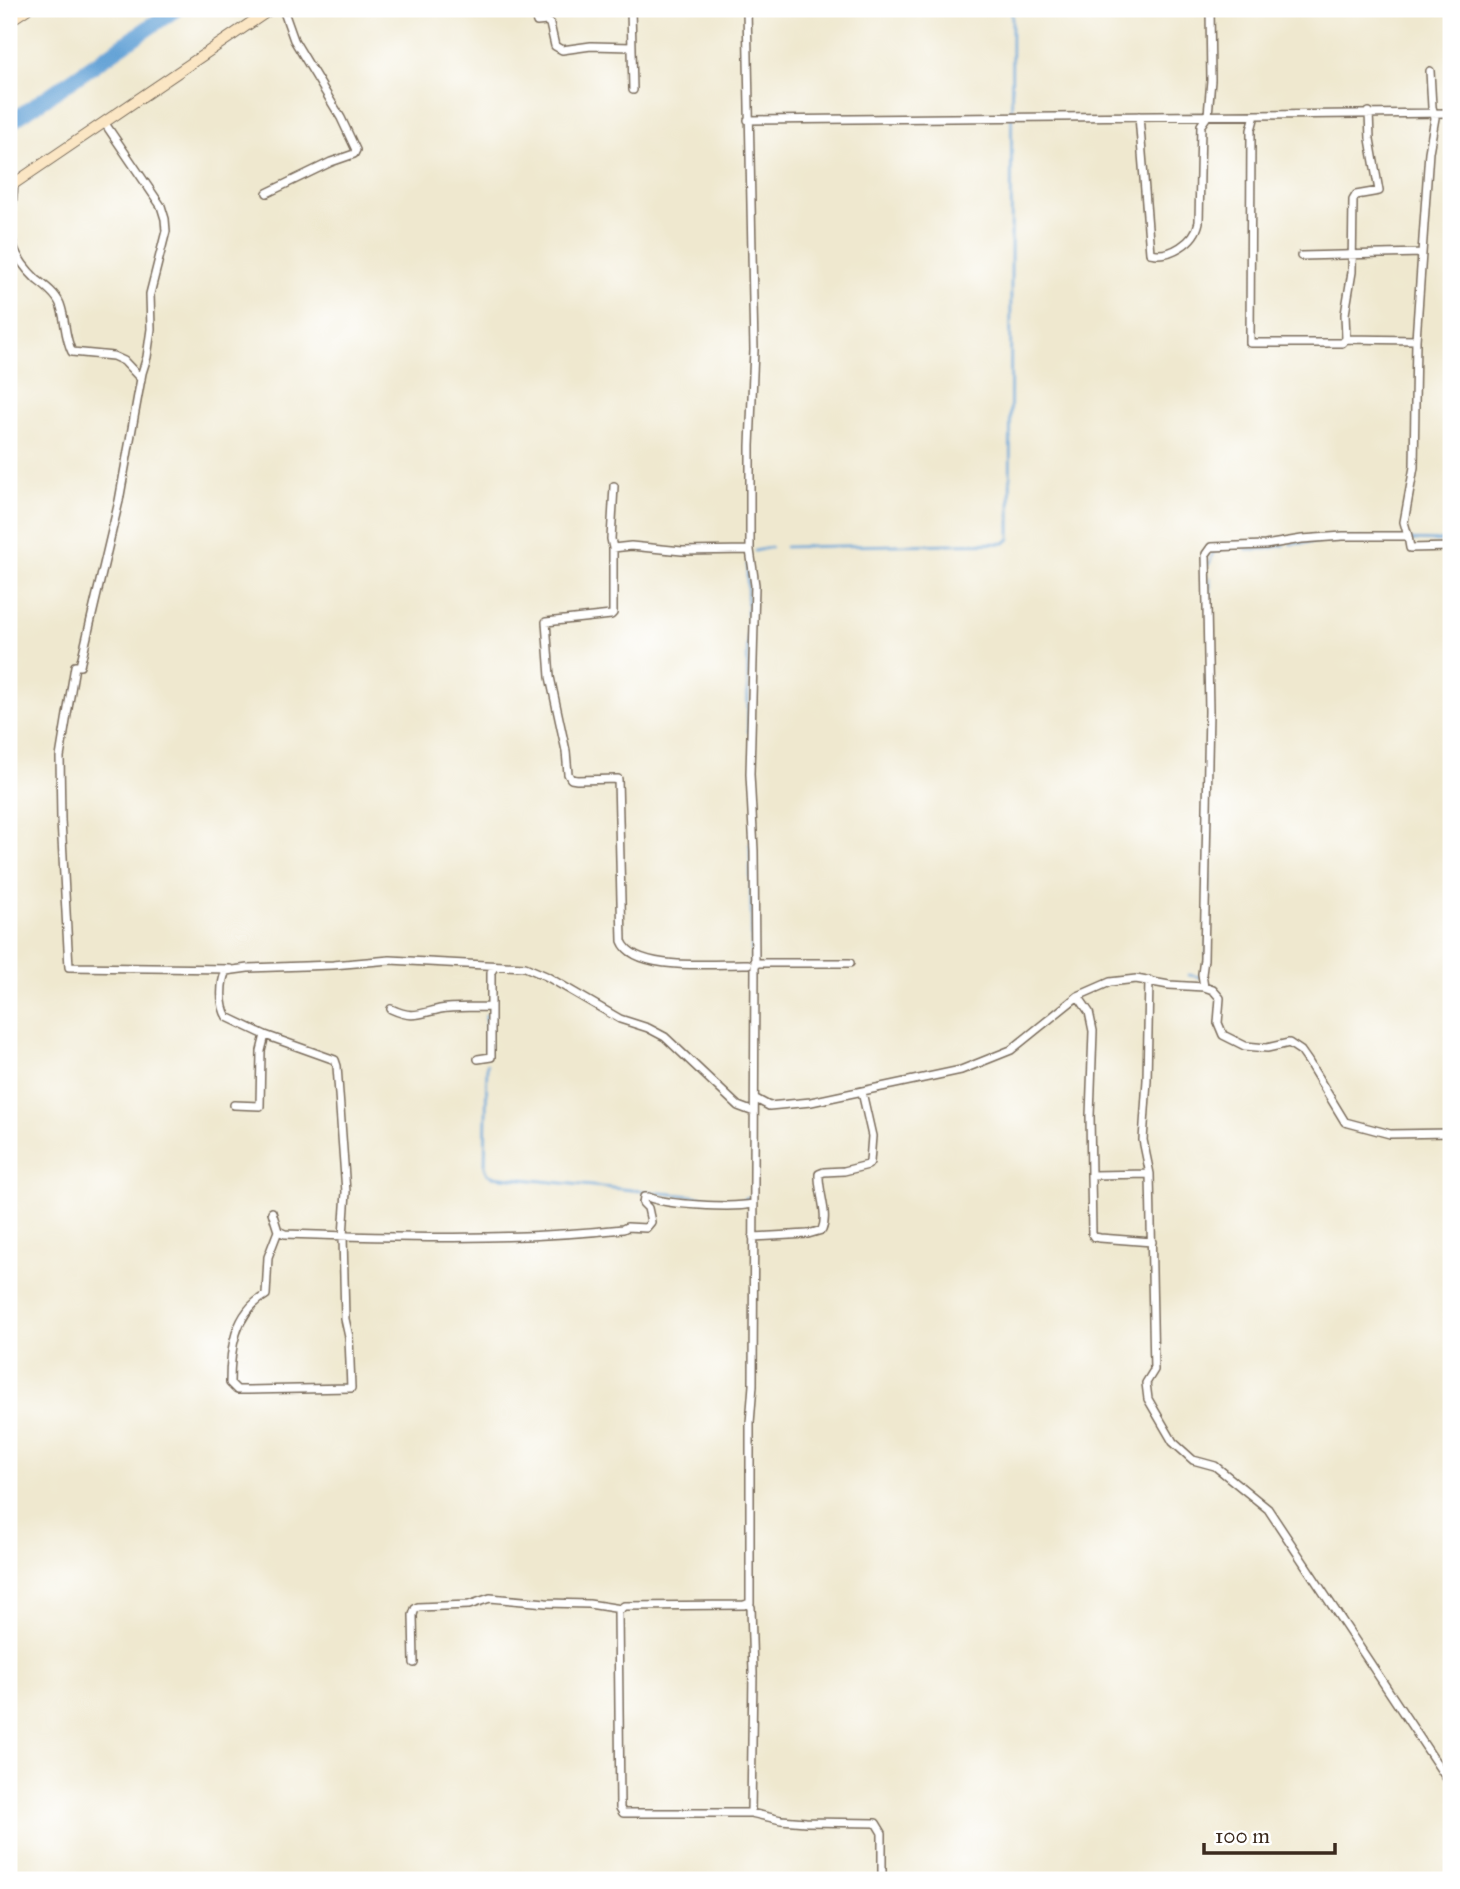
<svg xmlns="http://www.w3.org/2000/svg" width="1460" height="1889" font-family="'IM FELL Great Primer',serif">
	<rect width="100%" height="100%" fill="#fff"/>
	<filter id="ink" filterUnits="userSpaceOnUse"><feTurbulence type="fractalNoise" baseFrequency=".0143" numOctaves="2"/><feDisplacementMap in="SourceGraphic" scale="14" xChannelSelector="R" yChannelSelector="G"/><feConvolveMatrix kernelMatrix="1 2 1 2 8 2 1 2 1" color-interpolation-filters="sRGB"/></filter>
	<filter id="wash" filterUnits="userSpaceOnUse"><feTurbulence type="fractalNoise" baseFrequency=".00686" numOctaves="4" result="noise"/><feDisplacementMap in="SourceGraphic" scale="28" xChannelSelector="R" yChannelSelector="G"/><feGaussianBlur stdDeviation="1.57" result="paint"/><feColorMatrix in="noise" values="0 0 0 0 0 0 0 0 0 0 0 0 0 0 0 0 0 1.4 0 .05"/><feComposite in="paint" operator="in"/></filter>
	<g filter="url(#wash)">
		<rect width="100%" height="100%" fill="#efe8cf"/>
		<g fill="none" stroke-linecap="round" stroke-linejoin="round">
			<!-- stream -->
			<path stroke="#64a2d6" stroke-width="2.5" d="M 1360,539 L 1451,541
				M 1290,544 L 1353,539
				M 785,547 L 1005,543 L 1010,539 L 1012,9
				M 1246,549 L 1267,549 L 1284,545
				M 755,551 L 771,547
				M 747,564 L 748,732
				M 1209,564 L 1214,551 L 1221,550
				M 1210,578 L 1211,627
				M 750,844 L 752,970
				M 1206,973 L 1209,927 L 1210,851
				M 1189,975 L 1200,977
				M 486,1051 L 486,1015
				M 487,1064 L 485,1167 L 488,1174 L 492,1176 L 742,1201 L 748,1197"/>
			<!-- river -->
			<path stroke="#64a2d6" stroke-width="16" d="M 9,123 L 176,9"/>
		</g>
	</g>
	<g filter="url(#ink)">
		<g fill="none" stroke-linecap="round" stroke-linejoin="round">
			<defs>
				<path id="street" d="M 532,9 L 537,22 L 547,21 L 550,24 L 555,46 L 562,50 L 591,46 L 632,47
					M 631,9 L 633,90
					M 747,9 L 754,350 L 750,446 L 750,550 L 755,585 L 750,774 L 754,851 L 755,963 L 753,1385 L 750,1423 L 750,1603 L 744,1605 L 624,1606 L 618,1611 L 620,1808 L 623,1813 L 751,1813 L 781,1820 L 806,1822 L 876,1823 L 882,1833 L 882,1880
					M 1369,112 L 1370,139 L 1379,191 L 1356,195 L 1353,200 L 1352,272 L 1345,314 L 1346,339 L 1416,340
					M 1255,115 L 1251,130 L 1250,343 L 1342,343 L 1346,339
					M 1139,116 L 1150,253 C 1170,258 1195,242 1199,222 L 1201,125 L 1208,115 L 1211,80 L 1210,9
					M 748,120 L 1451,113
					M 104,122 L 161,206 L 165,219 L 166,231 L 150,294 L 151,329 L 147,357 L 142,373 L 119,501 L 80,666 L 75,666 L 60,757 L 61,820 L 69,967 L 230,969
					M 14,183 C 11,227 2,247 37,280 C 45,286 56,294 60,304 C 66,320 64,336 72,352 L 113,356 L 124,361 L 141,379
					M 267,193 L 331,162 L 354,154 L 356,150 L 341,118 L 294,40 L 283,9
					M 1301,256 L 1422,253
					M 614,486 L 611,539 L 613,548 L 613,613 L 611,615 L 546,622 L 550,677 L 566,751 L 568,774 L 571,779 L 577,780 L 618,779 L 622,941 C 634,973 719,963 748,964
					M 1408,536 L 1404,522 L 1414,467 L 1416,340 L 1429,152 L 1435,118 L 1432,107 L 1430,71
					M 613,548 L 631,546 L 682,551 L 750,550
					M 755,963 L 850,963
					M 1149,980 L 1147,1080 L 1143,1140 L 1150,1174 L 1154,1370 L 1146,1383 L 1148,1399 L 1173,1442 L 1193,1460 L 1215,1466 L 1268,1509 L 1451,1785
					M 1204,987 L 1213,990 L 1220,998 L 1218,1023 L 1223,1035 L 1245,1046 L 1267,1048 L 1289,1043 L 1301,1051 L 1308,1061 L 1345,1122 L 1390,1134 L 1451,1133
					M 1078,996 L 1089,1012 L 1093,1031 L 1090,1116 L 1092,1234 L 1094,1237 L 1100,1238 L 1152,1242
					M 391,1009 C 413,1019 418,1014 440,1009 C 456,1006 475,1008 491,1007
					M 478,1059 L 491,1057 L 491,972 L 495,966
					M 756,1099 L 769,1106 L 811,1102 L 961,1070 L 1011,1050 L 1078,996 L 1110,982 L 1136,979 L 1169,985 L 1204,987 L 1202,974 L 1204,959 L 1209,711 L 1206,554 L 1211,547 L 1265,545 L 1302,539 L 1343,536 L 1408,536 L 1410,548 L 1451,547
					M 234,1105 L 260,1106 L 261,1051 L 265,1035
					M 1093,1175 L 1150,1174
					M 272,1212 L 278,1231 L 285,1234 C 398,1238 511,1241 623,1229 L 627,1227 L 646,1228 L 651,1222 L 648,1208 L 643,1203 L 644,1197 L 648,1197 C 666,1205 733,1208 753,1204
					M 278,1231 L 268,1257 L 266,1295 C 234,1313 230,1350 230,1383 L 237,1390 L 248,1390 L 351,1388 L 349,1337 L 345,1319 L 343,1236 L 346,1192 L 337,1066 L 335,1060 L 265,1035 L 227,1017 C 220,1006 220,983 226,971 L 248,968 L 333,965 L 390,960 L 525,967 L 546,976 L 620,1019 L 648,1028 L 665,1037 L 738,1106 L 754,1112
					M 753,1237 L 808,1234 L 822,1230 C 829,1214 818,1192 819,1174 L 824,1172 L 844,1171 L 868,1165 L 870,1162 L 872,1136 L 862,1092
					M 747,1604 L 751,1607 L 753,1673 L 751,1813
					M 414,1663 L 413,1615 L 415,1609 L 418,1607 L 469,1605 L 490,1598 L 546,1603 L 589,1604 L 621,1609"/>
				<path id="secondary" d="M 9,21 L 27,9
					M 9,187 L 271,9"/>
			</defs>
			<!-- street casing -->
			<use href="#street" stroke="#7a6c5c" stroke-width="10"/>
			<!-- secondary casing -->
			<use href="#secondary" stroke="#7a6c5c" stroke-width="12"/>
			<!-- street -->
			<use href="#street" stroke="#fff" stroke-width="7"/>
			<!-- secondary -->
			<use href="#secondary" stroke="#fbe6c4" stroke-width="10"/>
		</g>
	</g>
	<!-- margin -->
	<rect width="1460" height="1889" fill="none" stroke="#fff" stroke-width="35"/>
	<!-- scale -->
	<path d="M1204 1843v10h131v-10" fill="none" stroke="#3b2a1e" stroke-width="3.5"/>
	<text x="1215" y="1843" font-size="21" fill="#3b2a1e" stroke="#ffffff" stroke-width="5" paint-order="stroke">100 m</text>
</svg>
